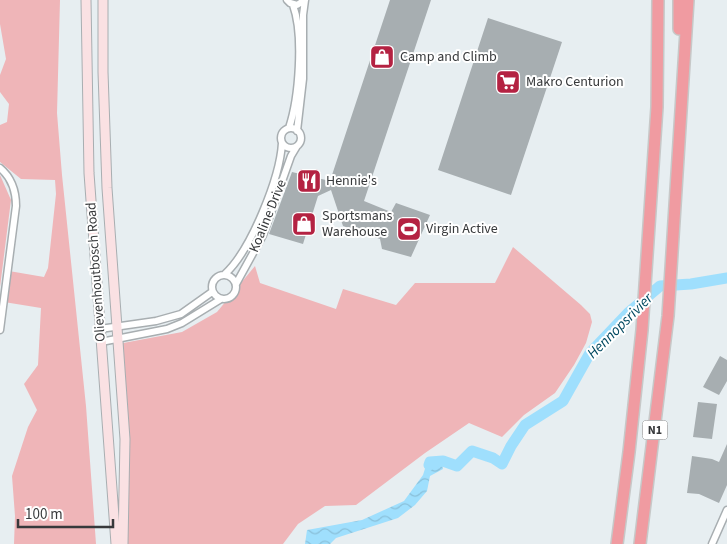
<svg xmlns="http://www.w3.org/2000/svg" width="727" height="544" font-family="'Source Sans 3',sans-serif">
	<defs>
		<pattern id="water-waves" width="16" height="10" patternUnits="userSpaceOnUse" patternTransform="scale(1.25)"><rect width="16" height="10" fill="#9fdffd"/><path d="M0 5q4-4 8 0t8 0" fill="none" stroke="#8ac0da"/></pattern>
	</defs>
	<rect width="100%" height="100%" fill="#e7eef1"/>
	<!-- green -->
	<path fill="#efb5b8" d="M 0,0 L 60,0 L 57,113 L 62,175 L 86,406 L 96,544 L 14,544 L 15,516 L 12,476 L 28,427 L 37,410 L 24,384 L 38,365 L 41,308 L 4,302 L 9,271 L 44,277 L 48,268 L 56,194 L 55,180 L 21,179 L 0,162 L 0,125 L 7,122 L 9,104 L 0,92 L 0,75 L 6,59 L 0,24 Z
		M 0,175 L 11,200 L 0,287 Z
		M 513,247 L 581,305 L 590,314 L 592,322 L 586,343 L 574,365 L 555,393 L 524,415 L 502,437 L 469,423 L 425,453 L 356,505 L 325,506 L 298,524 L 283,544 L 123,544 L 124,474 L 118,344 L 182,332 L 217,312 L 255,266 L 260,283 L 336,309 L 343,289 L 396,305 L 415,283 L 495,283 Z"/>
	<!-- water -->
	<path fill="url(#water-waves)" d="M 428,459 L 441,459 L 443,469 L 430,476 L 427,491 L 415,505 L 398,518 L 336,538 L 330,544 L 305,544 L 307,530 L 362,520 L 404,501 L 423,475 Z"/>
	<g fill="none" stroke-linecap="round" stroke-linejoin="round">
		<!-- river -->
		<path stroke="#9fdffd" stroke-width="11" d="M 429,465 L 430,462 L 443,461 L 457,466 L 472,451 L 493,458 L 502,464 L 511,446 L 525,425 L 563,401 L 590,353 L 628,313 L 660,286 L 691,284 L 727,278"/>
	</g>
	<!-- building -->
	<path fill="#a7aeb1" d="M 390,0 L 431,0 L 364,201 L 391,212 L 396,203 L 430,215 L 411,257 L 382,249 L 380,239 L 343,226 L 331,190 L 318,196 L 303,244 L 269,234 L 292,172 L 330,181 Z
		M 488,18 L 562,42 L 511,195 L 438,170 Z
		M 720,356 L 727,360 L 727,381 L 719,395 L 703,387 Z
		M 698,402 L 717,404 L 712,439 L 693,437 Z
		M 727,444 L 727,485 L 719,503 L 699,494 L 687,493 L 692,456 L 712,459 L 719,462 Z"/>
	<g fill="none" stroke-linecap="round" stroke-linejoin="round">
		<defs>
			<path id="street" d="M 287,0 L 290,3 L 297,5 L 305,0
				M 289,128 C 299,98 304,35 293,5
				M281 138a10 10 0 1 1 20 0a10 10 0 1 1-20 0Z
				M 297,131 L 303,79 L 303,15 L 305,0
				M 0,168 C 12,178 16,191 16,206 L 0,330
				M 225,274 C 251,250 280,178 282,143
				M212 287a12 12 0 1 1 24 0a12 12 0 1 1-24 0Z
				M 236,284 L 263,235 L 291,156 L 297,146
				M 100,329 L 156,321 L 181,314 L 212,292
				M 101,342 L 167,329 L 182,323 L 221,299
				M 712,544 L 727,510"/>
			<path id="secondary" d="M 86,0 L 89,173 L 116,544
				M 103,0 L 103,72 L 107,188 L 125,439 L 123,544"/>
			<path id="highway" d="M 679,0 L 679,29
				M 617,544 L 629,452 L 642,330 L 657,107 L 658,0
				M 640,544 L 668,316 L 688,0"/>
		</defs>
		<!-- street casing -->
		<use href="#street" stroke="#a8aeb1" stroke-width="9"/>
		<!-- secondary casing -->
		<use href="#secondary" stroke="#a8aeb1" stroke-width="11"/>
		<!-- highway casing -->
		<use href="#highway" stroke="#c7c8c8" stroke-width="14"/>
		<!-- street -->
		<use href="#street" stroke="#fff" stroke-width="6"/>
		<!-- secondary -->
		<use href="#secondary" stroke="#fae1e3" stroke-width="9"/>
		<!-- highway -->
		<use href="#highway" stroke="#f09ba1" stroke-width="11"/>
	</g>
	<!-- icons -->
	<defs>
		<symbol id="shop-square" viewBox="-11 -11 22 22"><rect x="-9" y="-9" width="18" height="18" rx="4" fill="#b42242" stroke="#fff"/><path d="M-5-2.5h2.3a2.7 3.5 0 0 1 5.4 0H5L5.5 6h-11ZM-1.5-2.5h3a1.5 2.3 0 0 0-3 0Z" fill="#fff"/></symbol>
		<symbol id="supermarket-square" viewBox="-11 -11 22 22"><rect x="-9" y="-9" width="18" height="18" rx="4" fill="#b42242" stroke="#fff"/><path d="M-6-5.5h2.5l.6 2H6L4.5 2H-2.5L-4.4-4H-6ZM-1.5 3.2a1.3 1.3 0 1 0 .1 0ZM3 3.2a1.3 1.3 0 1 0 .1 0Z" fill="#fff"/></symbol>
		<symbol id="restaurant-square" viewBox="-11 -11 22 22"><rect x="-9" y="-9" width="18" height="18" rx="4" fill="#b42242" stroke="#fff"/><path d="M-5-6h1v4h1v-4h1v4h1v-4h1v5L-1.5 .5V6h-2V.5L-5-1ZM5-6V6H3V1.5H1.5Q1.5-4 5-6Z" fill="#fff"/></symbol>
		<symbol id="stadium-square" viewBox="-11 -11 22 22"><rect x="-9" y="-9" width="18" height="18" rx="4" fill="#b42242" stroke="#fff"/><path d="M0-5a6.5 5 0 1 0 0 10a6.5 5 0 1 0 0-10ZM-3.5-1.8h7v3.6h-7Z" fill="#fff"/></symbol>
	</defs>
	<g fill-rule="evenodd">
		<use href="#shop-square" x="368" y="43" width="28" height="28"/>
		<use href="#supermarket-square" x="494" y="68" width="28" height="28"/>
		<use href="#restaurant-square" x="295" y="167" width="28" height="28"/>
		<use href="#shop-square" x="290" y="210" width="28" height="28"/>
		<use href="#stadium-square" x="395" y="215" width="28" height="28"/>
	</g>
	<g text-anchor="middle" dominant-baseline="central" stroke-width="4" stroke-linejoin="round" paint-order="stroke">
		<!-- shield labels -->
		<rect fill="#fff" stroke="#737476" stroke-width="1" x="642.5" y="420.5" width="25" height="19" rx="4"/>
		<g font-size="12" font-weight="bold" fill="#37393b">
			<text x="655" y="430">N1</text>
		</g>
		<!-- poi labels -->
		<g font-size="14" fill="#37393b" stroke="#fff" text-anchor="start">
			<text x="400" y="57">Camp and Climb</text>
			<text x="526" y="82">Makro Centurion</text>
			<text x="326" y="181">Hennie's</text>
			<text x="322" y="216">Sportsmans<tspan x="322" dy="16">Warehouse</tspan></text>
			<text x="426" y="229">Virgin Active</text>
		</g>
		<!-- street labels -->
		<g font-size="14" fill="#37393b" stroke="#fff">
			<text transform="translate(268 216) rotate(-68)">Koaline Drive</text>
			<text transform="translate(96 272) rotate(-94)">Olievenhoutbosch Road</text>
		</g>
		<!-- water labels -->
		<g font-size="15" font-style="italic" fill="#004961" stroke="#fff">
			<text transform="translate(620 326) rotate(-45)">Hennopsrivier</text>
		</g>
	</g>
	<!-- scale -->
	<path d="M18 519v8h95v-8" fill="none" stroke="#37393b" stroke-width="2.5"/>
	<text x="25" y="519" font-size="15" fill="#37393b" stroke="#ffffff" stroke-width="4" paint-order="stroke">100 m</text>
</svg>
